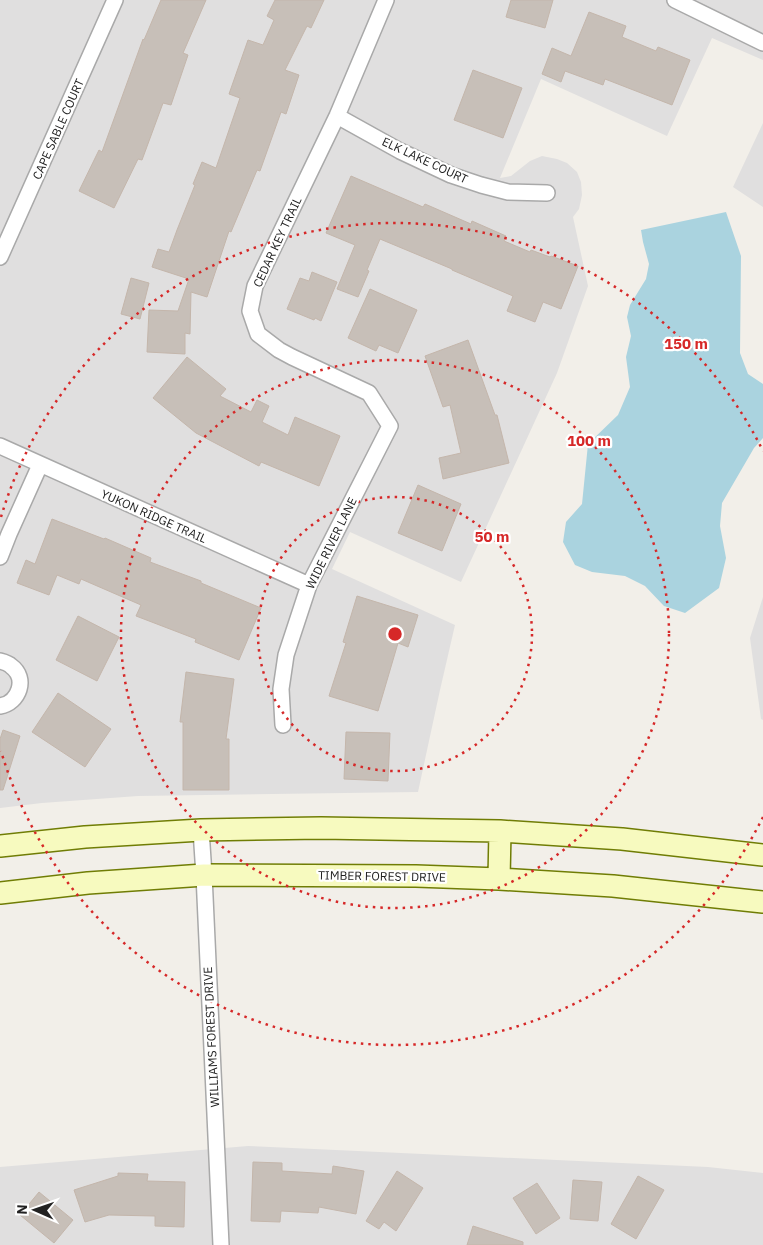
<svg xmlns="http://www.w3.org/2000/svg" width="763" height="1245" font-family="'IBM Plex Sans',sans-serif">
	<rect width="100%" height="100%" fill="#f2efe9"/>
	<!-- residential -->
	<path fill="#e0dfdf" d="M 0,0 L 763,0 L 763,60 L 712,38 L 667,136 L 541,79 L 500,178 L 511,176 L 530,161 L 542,156 L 557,159 L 567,163 L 577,172 L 581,182 L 582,195 L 579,209 L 573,217 L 588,286 L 557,373 L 461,582 L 350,532 L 332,569 L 455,625 L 440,690 L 418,792 L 138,796 L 42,803 L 0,808 Z
		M 763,123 L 763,207 L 733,187 Z
		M 763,597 L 763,720 L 761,719 L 750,638 Z
		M 248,1146 L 708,1167 L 763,1173 L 763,1245 L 0,1245 L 0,1167 Z"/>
	<!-- water -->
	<path fill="#aad3df" d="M 726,212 L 741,256 L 740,353 L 748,374 L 763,384 L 763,438 L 754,448 L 722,503 L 720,526 L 726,558 L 719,588 L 685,613 L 664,606 L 645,586 L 625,576 L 592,572 L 575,565 L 563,542 L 566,522 L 582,504 L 588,444 L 618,415 L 630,387 L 626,357 L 631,336 L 627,317 L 630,305 L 646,279 L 649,264 L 643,242 L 641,230 Z"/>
	<!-- building -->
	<path fill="#c7bfb8" stroke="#c4b6ab" d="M 161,0 L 206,0 L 183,53 L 188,55 L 171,105 L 163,103 L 142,160 L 138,159 L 114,208 L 79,191 L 99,150 L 102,152 L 143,39 L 144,40 Z
		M 275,0 L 324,0 L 311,28 L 307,26 L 285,70 L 299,75 L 286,114 L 281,112 L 260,171 L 257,170 L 231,232 L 229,231 L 207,297 L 191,292 L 190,334 L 185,333 L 185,354 L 147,352 L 149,310 L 178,311 L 189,279 L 152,267 L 158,249 L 169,252 L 177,230 L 195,185 L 193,184 L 202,162 L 216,168 L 240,98 L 229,94 L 248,40 L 263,45 L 274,20 L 267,16 Z
		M 511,0 L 553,0 L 545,28 L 506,17 Z
		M 589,12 L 626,26 L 622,37 L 656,51 L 658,47 L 690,60 L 672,105 L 605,79 L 603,85 L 565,71 L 561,82 L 542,74 L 552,48 L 571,56 Z
		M 473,70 L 522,88 L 503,138 L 454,120 Z
		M 351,176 L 423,207 L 425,204 L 471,224 L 472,221 L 506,236 L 504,241 L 530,252 L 531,250 L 550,257 L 551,256 L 578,266 L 561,309 L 543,302 L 535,322 L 507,311 L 513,296 L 452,270 L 452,269 L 380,239 L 367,270 L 369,271 L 358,297 L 337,289 L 355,245 L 326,233 Z
		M 312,272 L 337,282 L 321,321 L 315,318 L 314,320 L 287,309 L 300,278 L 309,281 Z
		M 131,278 L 149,283 L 140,319 L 121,314 Z
		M 370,289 L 417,310 L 398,353 L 379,345 L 376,351 L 348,338 Z
		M 468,340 L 495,415 L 497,415 L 509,463 L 443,479 L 439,458 L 461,453 L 450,405 L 443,407 L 425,356 Z
		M 187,357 L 226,389 L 220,396 L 251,412 L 257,400 L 269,406 L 262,422 L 288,435 L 295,417 L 340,436 L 319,486 L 261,462 L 259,466 L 196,433 L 153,398 Z
		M 418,485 L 461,504 L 442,551 L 398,533 Z
		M 52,519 L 104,539 L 105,538 L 151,558 L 150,562 L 201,581 L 201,583 L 261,608 L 239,660 L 195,642 L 196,639 L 136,616 L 141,605 L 81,579 L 79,584 L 57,575 L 49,595 L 17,583 L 26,560 L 35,564 Z
		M 357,596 L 418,615 L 408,647 L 398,643 L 378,711 L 329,696 L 346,643 L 343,642 Z
		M 78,616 L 119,637 L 97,681 L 56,660 Z
		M 186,672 L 234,679 L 226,739 L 229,739 L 229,790 L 183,790 L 183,722 L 180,722 Z
		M 58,693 L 111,729 L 85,767 L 32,732 Z
		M 3,730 L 20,736 L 3,790 L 0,790 L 0,739 Z
		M 346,732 L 390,733 L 388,781 L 344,779 Z
		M 253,1162 L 282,1163 L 282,1171 L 332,1174 L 333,1166 L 364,1171 L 356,1214 L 319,1207 L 318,1213 L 281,1211 L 280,1222 L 251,1221 Z
		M 397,1171 L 423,1188 L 396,1231 L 384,1222 L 379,1229 L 366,1221 Z
		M 118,1173 L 148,1174 L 147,1181 L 185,1182 L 184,1227 L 155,1226 L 155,1216 L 109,1215 L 85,1222 L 74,1190 L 118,1176 Z
		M 638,1176 L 664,1190 L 636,1239 L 611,1224 Z
		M 573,1180 L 602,1182 L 598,1221 L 570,1219 Z
		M 537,1183 L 560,1218 L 536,1234 L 513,1198 Z
		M 39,1192 L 73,1220 L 54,1243 L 20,1215 Z
		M 473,1226 L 523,1242 L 523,1245 L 467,1245 Z"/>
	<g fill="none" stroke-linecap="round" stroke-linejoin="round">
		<defs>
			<path id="minor" d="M 675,0 L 763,43
				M 337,116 L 400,151 L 451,175 L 481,185 L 508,192 L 547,193
				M 0,257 L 115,0
				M 0,446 L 309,585
				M 0,557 L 9,534 L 40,465
				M 0,661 C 4,662 8,663 11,666 C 28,678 19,703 0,706
				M 283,725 L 281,689 L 286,655 L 309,585 L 390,426 L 369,393 L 292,357 L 279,350 L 258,334 L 250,311 L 255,286 L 337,116 L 386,0
				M 201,830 L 204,875 L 221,1245"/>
			<path id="secondary" d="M 0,846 L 85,837 L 201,830 L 321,828 L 500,831 L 622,839 L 763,855
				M 499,879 L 500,831
				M 0,893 L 88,883 L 204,875 L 416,876 L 499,879 L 613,886 L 763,902"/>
		</defs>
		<!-- minor casing -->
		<use href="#minor" stroke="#a9a9a9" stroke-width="18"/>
		<!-- secondary casing -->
		<use href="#secondary" stroke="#707d05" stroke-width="24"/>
		<!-- minor -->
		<use href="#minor" stroke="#fff" stroke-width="15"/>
		<!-- secondary -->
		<use href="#secondary" stroke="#f7fabf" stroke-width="21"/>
	</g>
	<!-- distance rings -->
	<g fill="none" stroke="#d62828" stroke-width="2.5" stroke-dasharray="2.5 5">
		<circle cx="395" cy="634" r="137"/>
		<circle cx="395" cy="634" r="274"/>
		<path d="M763 817A411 411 0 0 1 1 751M1 517A411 411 0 0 1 763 451"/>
	</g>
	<g text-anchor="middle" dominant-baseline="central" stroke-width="4.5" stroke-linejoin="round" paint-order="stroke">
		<!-- street labels -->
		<g font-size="12" fill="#222" stroke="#fff">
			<text transform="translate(58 129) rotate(-66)">CAPE SABLE COURT</text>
			<text transform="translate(425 160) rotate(25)">ELK LAKE COURT</text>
			<text transform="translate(277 242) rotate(-65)">CEDAR KEY TRAIL</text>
			<text transform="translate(154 516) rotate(24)">YUKON RIDGE TRAIL</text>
			<text transform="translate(331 543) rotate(-64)">WIDE RIVER LANE</text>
			<text transform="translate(382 876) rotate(1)">TIMBER FOREST DRIVE</text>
			<text transform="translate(211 1037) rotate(-93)">WILLIAMS FOREST DRIVE</text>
		</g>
	</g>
	<circle cx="395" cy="634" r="8" fill="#d62828" stroke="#fff" stroke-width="2.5"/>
	<g font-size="15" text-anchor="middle" font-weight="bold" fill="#d62828" stroke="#fff" stroke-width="4.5" stroke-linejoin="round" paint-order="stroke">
		<text x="686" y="349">150 m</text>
		<text x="589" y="446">100 m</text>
		<text x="492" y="542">50 m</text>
	</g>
	<!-- north arrow -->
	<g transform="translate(35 1210) rotate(272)" stroke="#ffffff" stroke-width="4" paint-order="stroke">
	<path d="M0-4L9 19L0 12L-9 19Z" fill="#222222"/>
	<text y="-8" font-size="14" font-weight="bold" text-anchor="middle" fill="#222222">N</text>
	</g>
</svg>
